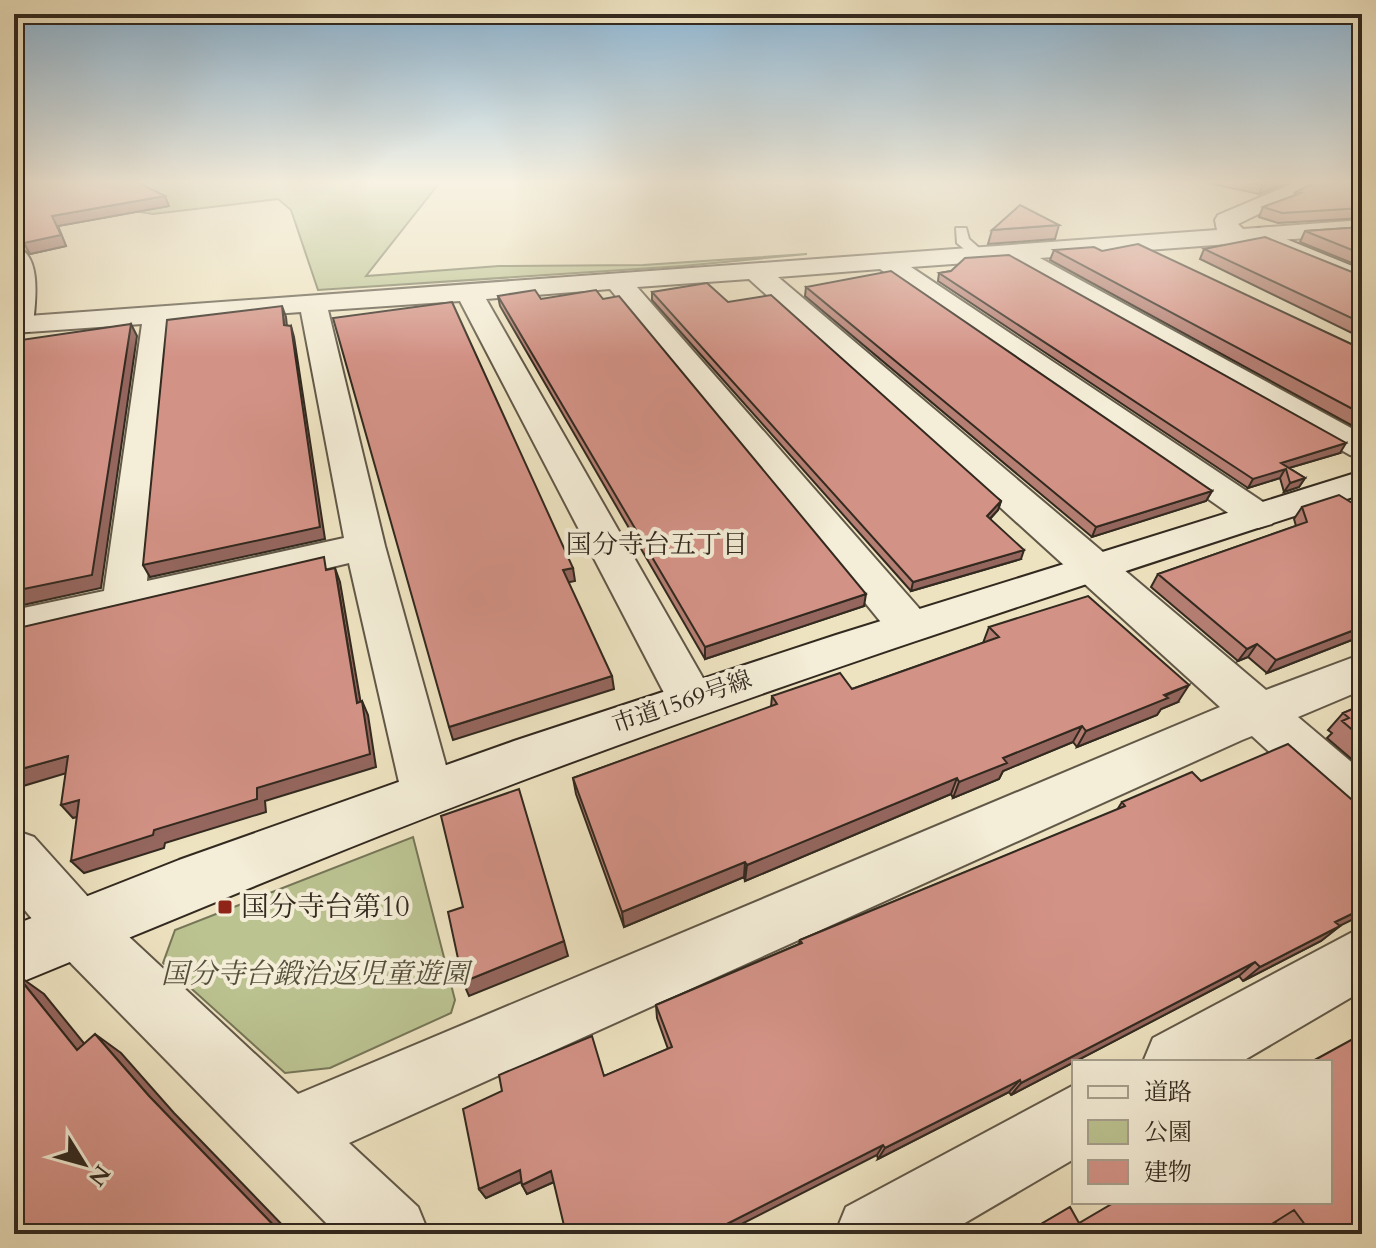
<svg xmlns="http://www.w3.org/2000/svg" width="1376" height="1248" font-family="Cardo,'Noto Serif JP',serif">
	<rect width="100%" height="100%" fill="#eee3c1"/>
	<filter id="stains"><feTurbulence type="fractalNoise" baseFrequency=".0025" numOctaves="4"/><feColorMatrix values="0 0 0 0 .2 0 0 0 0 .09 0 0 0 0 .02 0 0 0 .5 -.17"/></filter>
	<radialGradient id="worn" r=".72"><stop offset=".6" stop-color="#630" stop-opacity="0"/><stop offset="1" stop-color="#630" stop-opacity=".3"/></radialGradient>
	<!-- green -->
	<path fill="#bbc391" stroke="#767658" stroke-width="2" d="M 106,182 L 440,182 L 366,276 L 499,266 L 643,265 L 807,254 L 683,266 L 318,290 L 291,210 L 278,199 L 153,214 L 135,211 Z
		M 413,837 L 455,1000 L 451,1013 L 330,1068 L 285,1073 L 163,963 L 175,930 Z"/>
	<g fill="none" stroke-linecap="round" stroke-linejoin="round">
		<defs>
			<path id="lane" d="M 956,228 L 966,228 L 969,239 L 987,255 L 985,258 L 975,258 L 957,243 Z"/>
			<path id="street" d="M 1296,182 L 1324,182 L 1238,224 L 1243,229 L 1362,220 L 1362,234 L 1040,258 L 1362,434 L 1362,458 L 1350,455 L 1008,260 L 911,267 L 1272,508 L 1277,516 L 1272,524 L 1258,528 L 1244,524 L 880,269 L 778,277 L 1266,690 L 1362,654 L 1362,690 L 1298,717 L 1362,771 L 1362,826 L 1343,819 L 1252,736 L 1242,740 L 349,1143 L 418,1207 L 429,1234 L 337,1234 L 56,948 L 14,897 L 14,830 L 34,837 L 98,908 L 298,1094 L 1220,707 L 749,279 L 637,287 L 925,615 L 931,626 L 925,637 L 909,642 L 893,637 L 610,289 L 486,299 L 715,699 L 708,712 L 691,717 L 674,712 L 460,301 L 328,310 L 385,546 L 453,791 L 446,807 L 427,813 L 408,807 L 401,791 L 349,563 L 14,642 L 14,610 L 104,591 L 142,324 L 14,333 L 14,317 L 1217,230 L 1215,220 L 1218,215 ZM 301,312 L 344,538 L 147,581 L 170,322 Z
				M 1362,927 L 1362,991 L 1241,1062 L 1143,1062 L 1153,1038 Z
				M 1074,1085 L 1074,1159 L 946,1234 L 835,1234 L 846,1207 Z"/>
			<path id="secondary" d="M 1259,228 L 1362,270 L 1362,287 L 1251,240 L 1247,235 Z
				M 14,246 C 43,253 35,303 33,325 L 29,331 L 14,332 Z
				M 1362,471 L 1362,494 C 1083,585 804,675 529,778 C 355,843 185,915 14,985 L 14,925 L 179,860 L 514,741 L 836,635 Z"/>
		</defs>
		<!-- lane casing -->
		<use href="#lane" stroke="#615848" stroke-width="4"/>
		<!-- street casing -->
		<use href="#street" stroke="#615848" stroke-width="4"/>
		<!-- secondary casing -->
		<use href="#secondary" stroke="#32291f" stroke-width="4"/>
		<!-- lane -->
		<use href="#lane" fill="#f4edd7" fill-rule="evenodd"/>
		<!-- street -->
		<use href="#street" fill="#f4edd7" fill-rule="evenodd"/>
		<!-- secondary -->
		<use href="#secondary" fill="#f4edd7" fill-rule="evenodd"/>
	</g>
	<!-- wall -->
	<path fill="#b57e73" stroke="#32291f" stroke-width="2" d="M 14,182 L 169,206 L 58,226 L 66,246 L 30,254 L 14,244 Z
		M 1203,182 L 1288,182 L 1259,194 Z
		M 1362,182 L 1362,218 L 1278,223 L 1259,217 L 1263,207 L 1294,196 L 1296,192 Z
		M 1059,225 L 1055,239 L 988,244 L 992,230 Z
		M 1362,227 L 1362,267 L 1300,242 L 1305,231 Z
		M 1204,249 L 1362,276 L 1362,338 L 1200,259 Z
		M 1054,250 L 1102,251 L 1362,349 L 1362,431 L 1050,260 Z
		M 951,271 L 1340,453 L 1289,468 L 1305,478 L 1299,487 L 1284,492 L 1280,478 L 1248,488 L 938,281 L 939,273 Z
		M 806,287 L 1212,491 L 1206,501 L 1092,537 L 805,296 Z
		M 652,292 L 728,302 L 1001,501 L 998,510 L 990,519 L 1021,559 L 911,591 L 652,300 Z
		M 498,296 L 541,299 L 864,606 L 705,659 L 500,306 Z
		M 1302,507 L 1362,509 L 1362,636 L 1267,673 L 1248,657 L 1238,661 L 1151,587 L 1158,574 L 1296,526 L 1294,519 Z
		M 989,627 L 1178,702 L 1161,709 L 1157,715 L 1077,747 L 1073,742 L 1003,771 L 999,779 L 953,798 L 951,794 L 745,881 L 744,877 L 624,927 L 576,794 L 573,778 L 771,707 L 772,696 L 852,689 L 983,643 Z
		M 1362,705 L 1362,768 L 1327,738 L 1332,733 L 1328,730 L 1343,713 Z
		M 1122,802 L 1340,926 L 1321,941 L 1243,981 L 1239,976 L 1011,1095 L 1009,1092 L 878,1159 L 877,1155 L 554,1182 L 527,1194 L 521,1182 L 486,1198 L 479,1189 L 604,1076 L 668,1049 L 657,1018 L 656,1005 L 799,944 L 800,940 L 1117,810 Z
		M 1330,1202 L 1362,1234 L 1284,1234 L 1275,1222 L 1079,1223 Z"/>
	<!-- shaded-wall -->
	<path fill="#94665e" stroke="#32291f" stroke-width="2" d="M 1270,182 L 1288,182 L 1259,194 L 1263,185 Z
		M 165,196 L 169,206 L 58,226 L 66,246 L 30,254 L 24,243 L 52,216 Z
		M 282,306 L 286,317 L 288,336 L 284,325 Z
		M 131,324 L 137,336 L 101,588 L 14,607 L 14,591 Z
		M 291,326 L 294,337 L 325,539 L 150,577 L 143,565 Z
		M 1346,443 L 1340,453 L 1285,469 L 1280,478 L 1248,488 L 1253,479 L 1281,463 Z
		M 1305,478 L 1299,487 L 1284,492 L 1290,483 Z
		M 1212,491 L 1206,501 L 1092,537 L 1096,527 Z
		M 1001,501 L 998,510 L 984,525 L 987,516 Z
		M 1024,550 L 1021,559 L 911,591 L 913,582 Z
		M 335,568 L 340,582 L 363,716 L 357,703 Z
		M 573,568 L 575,581 L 565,583 L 563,570 Z
		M 866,594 L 864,606 L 705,659 L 705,647 Z
		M 1362,627 L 1362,636 L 1267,673 L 1276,660 Z
		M 1257,644 L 1248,657 L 1238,661 L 1247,649 Z
		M 612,676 L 614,689 L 453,740 L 449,727 Z
		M 1189,685 L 1178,702 L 1161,709 L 1157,715 L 1077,747 L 1086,731 Z
		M 362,701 L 368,715 L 376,767 L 265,801 L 266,812 L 165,843 L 164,848 L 84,873 L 71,861 L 154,830 L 257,788 Z
		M 1082,726 L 1073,742 L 1003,771 L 999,779 L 953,798 L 959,782 L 1003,758 Z
		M 68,756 L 80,769 L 23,786 L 14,777 L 14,771 Z
		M 957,778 L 951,794 L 745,881 L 747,865 Z
		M 79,800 L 91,813 L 73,818 L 61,805 Z
		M 745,862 L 744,877 L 624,927 L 622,912 Z
		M 1362,909 L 1362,915 L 1317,937 L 1335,922 Z
		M 1340,926 L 1321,941 L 1243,981 L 1260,967 Z
		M 564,941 L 568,956 L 469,996 L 463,982 Z
		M 1255,962 L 1239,976 L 1011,1095 L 1021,1083 Z
		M 16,974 L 44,994 L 104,1068 L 77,1050 Z
		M 95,1034 L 121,1053 L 174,1113 L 291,1234 L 282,1234 L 149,1096 Z
		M 1020,1080 L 1009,1092 L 878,1159 L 885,1148 Z
		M 883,1145 L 877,1155 L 722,1234 L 707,1234 Z
		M 520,1170 L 525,1180 L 486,1198 L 479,1189 Z
		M 551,1171 L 556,1181 L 527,1194 L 522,1185 Z"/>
	<!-- building -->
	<path fill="#d39286" stroke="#32291f" stroke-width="2" d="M 14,182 L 137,182 L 165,196 L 52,216 L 61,235 L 24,243 L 14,237 Z
		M 1251,182 L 1270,182 L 1263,185 Z
		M 1316,182 L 1362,182 L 1362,208 L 1282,213 L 1263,207 L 1301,193 L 1296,192 Z
		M 1020,205 L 1059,225 L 992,230 Z
		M 1362,227 L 1362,254 L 1305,231 Z
		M 1265,237 L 1362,276 L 1362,323 L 1204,249 Z
		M 1138,244 L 1362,349 L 1362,414 L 1054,250 L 1094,247 L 1102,251 Z
		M 1009,255 L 1346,443 L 1281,463 L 1305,478 L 1290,483 L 1286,469 L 1253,479 L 939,273 L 951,271 L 965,258 Z
		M 891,271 L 1212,491 L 1096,527 L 806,287 Z
		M 707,283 L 728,302 L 771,295 L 1001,501 L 987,516 L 1024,550 L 913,582 L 652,292 Z
		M 535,290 L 541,299 L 596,290 L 603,299 L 619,296 L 866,594 L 705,647 L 498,296 Z
		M 452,302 L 573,568 L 563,570 L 612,676 L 449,727 L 333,318 Z
		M 282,306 L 284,325 L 291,326 L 320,527 L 143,565 L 167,320 Z
		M 131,324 L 92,575 L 14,591 L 14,341 Z
		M 1339,495 L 1362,509 L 1362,627 L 1276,660 L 1257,644 L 1247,649 L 1158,574 L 1307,522 L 1302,507 Z
		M 324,557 L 326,570 L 335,568 L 357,703 L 362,701 L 370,754 L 257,788 L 257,799 L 154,830 L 153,835 L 71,861 L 79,800 L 61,805 L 68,756 L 14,771 L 14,629 Z
		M 1088,596 L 1189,685 L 1164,695 L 1168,698 L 1086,731 L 1082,726 L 1003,758 L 1007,763 L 959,782 L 957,778 L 747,865 L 745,862 L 622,912 L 573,778 L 777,704 L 772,696 L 840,673 L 852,689 L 999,637 L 989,627 Z
		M 1362,705 L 1362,738 L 1342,721 L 1349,718 L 1343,713 Z
		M 1288,744 L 1358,805 L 1362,806 L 1362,909 L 1335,922 L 1340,926 L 1260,967 L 1255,962 L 1021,1083 L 1020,1080 L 885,1148 L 883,1145 L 707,1234 L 566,1234 L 551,1171 L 522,1185 L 520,1170 L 479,1189 L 463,1109 L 502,1091 L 499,1075 L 592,1036 L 604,1076 L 672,1047 L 656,1005 L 802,943 L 800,940 L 1125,806 L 1122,802 L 1192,772 L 1201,781 Z
		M 519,789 L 564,941 L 463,982 L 448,912 L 463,907 L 441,816 Z
		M 16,974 L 77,1050 L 95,1034 L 149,1096 L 282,1234 L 14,1234 L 14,975 Z
		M 1362,1034 L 1362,1234 L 1312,1234 L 1294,1210 L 1256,1234 L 1024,1234 L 1070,1207 L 1079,1223 L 1115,1202 L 1330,1202 L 1330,1062 L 1311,1062 Z"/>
	<!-- sky -->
	<linearGradient id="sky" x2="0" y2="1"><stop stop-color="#8bb7d8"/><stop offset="0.51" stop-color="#f7f2e3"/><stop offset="1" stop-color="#f7f2e3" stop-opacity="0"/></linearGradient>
	<rect width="1376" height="357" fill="url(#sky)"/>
	<!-- markers -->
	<rect fill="#8f2418" stroke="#f4edd7" stroke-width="3" x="217" y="899" width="16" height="16" rx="4"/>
	<g text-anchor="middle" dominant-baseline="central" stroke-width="8" stroke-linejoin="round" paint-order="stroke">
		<!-- street labels -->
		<g font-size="24" fill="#32291f" stroke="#f4edd7">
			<text transform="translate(682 702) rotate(-19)">市道1569号線</text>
		</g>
		<!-- neighbourhood labels -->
		<g font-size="26" fill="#32291f" stroke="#f4edd7">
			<text x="657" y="544">国分寺台五丁目</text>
		</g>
		<!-- near-poi labels -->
		<g font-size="28" fill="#32291f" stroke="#f4edd7" text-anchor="start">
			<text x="241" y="907">国分寺台第10</text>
		</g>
		<!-- near-park labels -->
		<g font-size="28" font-style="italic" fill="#54503c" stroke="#f4edd7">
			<text x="315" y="974">国分寺台鍛治返児童遊園</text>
		</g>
	</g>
	<!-- margin -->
	<rect width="1376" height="1248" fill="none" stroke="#eee3c1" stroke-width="48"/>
	<rect x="16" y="16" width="1344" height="1216" fill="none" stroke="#32291f" stroke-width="4"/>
	<rect x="24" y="24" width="1328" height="1200" fill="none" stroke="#32291f" stroke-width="2"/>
	<!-- legend -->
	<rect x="1072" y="1060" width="260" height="144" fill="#f4edd7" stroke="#a69f8d" stroke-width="2"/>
	<rect x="1088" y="1086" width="40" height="12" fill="#f4edd7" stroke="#a69f8d" stroke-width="2"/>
	<text x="1144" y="1100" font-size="24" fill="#32291f">道路</text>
	<rect x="1088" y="1120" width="40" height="24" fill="#bbc391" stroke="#a69f8d" stroke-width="2"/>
	<text x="1144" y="1140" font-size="24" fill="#32291f">公園</text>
	<rect x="1088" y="1160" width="40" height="24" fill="#d39286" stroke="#a69f8d" stroke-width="2"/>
	<text x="1144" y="1180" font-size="24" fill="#32291f">建物</text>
	<!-- north arrow -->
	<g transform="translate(84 1164) rotate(127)" stroke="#f4edd7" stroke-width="6" paint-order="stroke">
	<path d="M0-6L14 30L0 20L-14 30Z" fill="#32291f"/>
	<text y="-12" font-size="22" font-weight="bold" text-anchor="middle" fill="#32291f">N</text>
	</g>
	<rect width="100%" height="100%" filter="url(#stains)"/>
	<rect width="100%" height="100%" fill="url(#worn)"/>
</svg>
